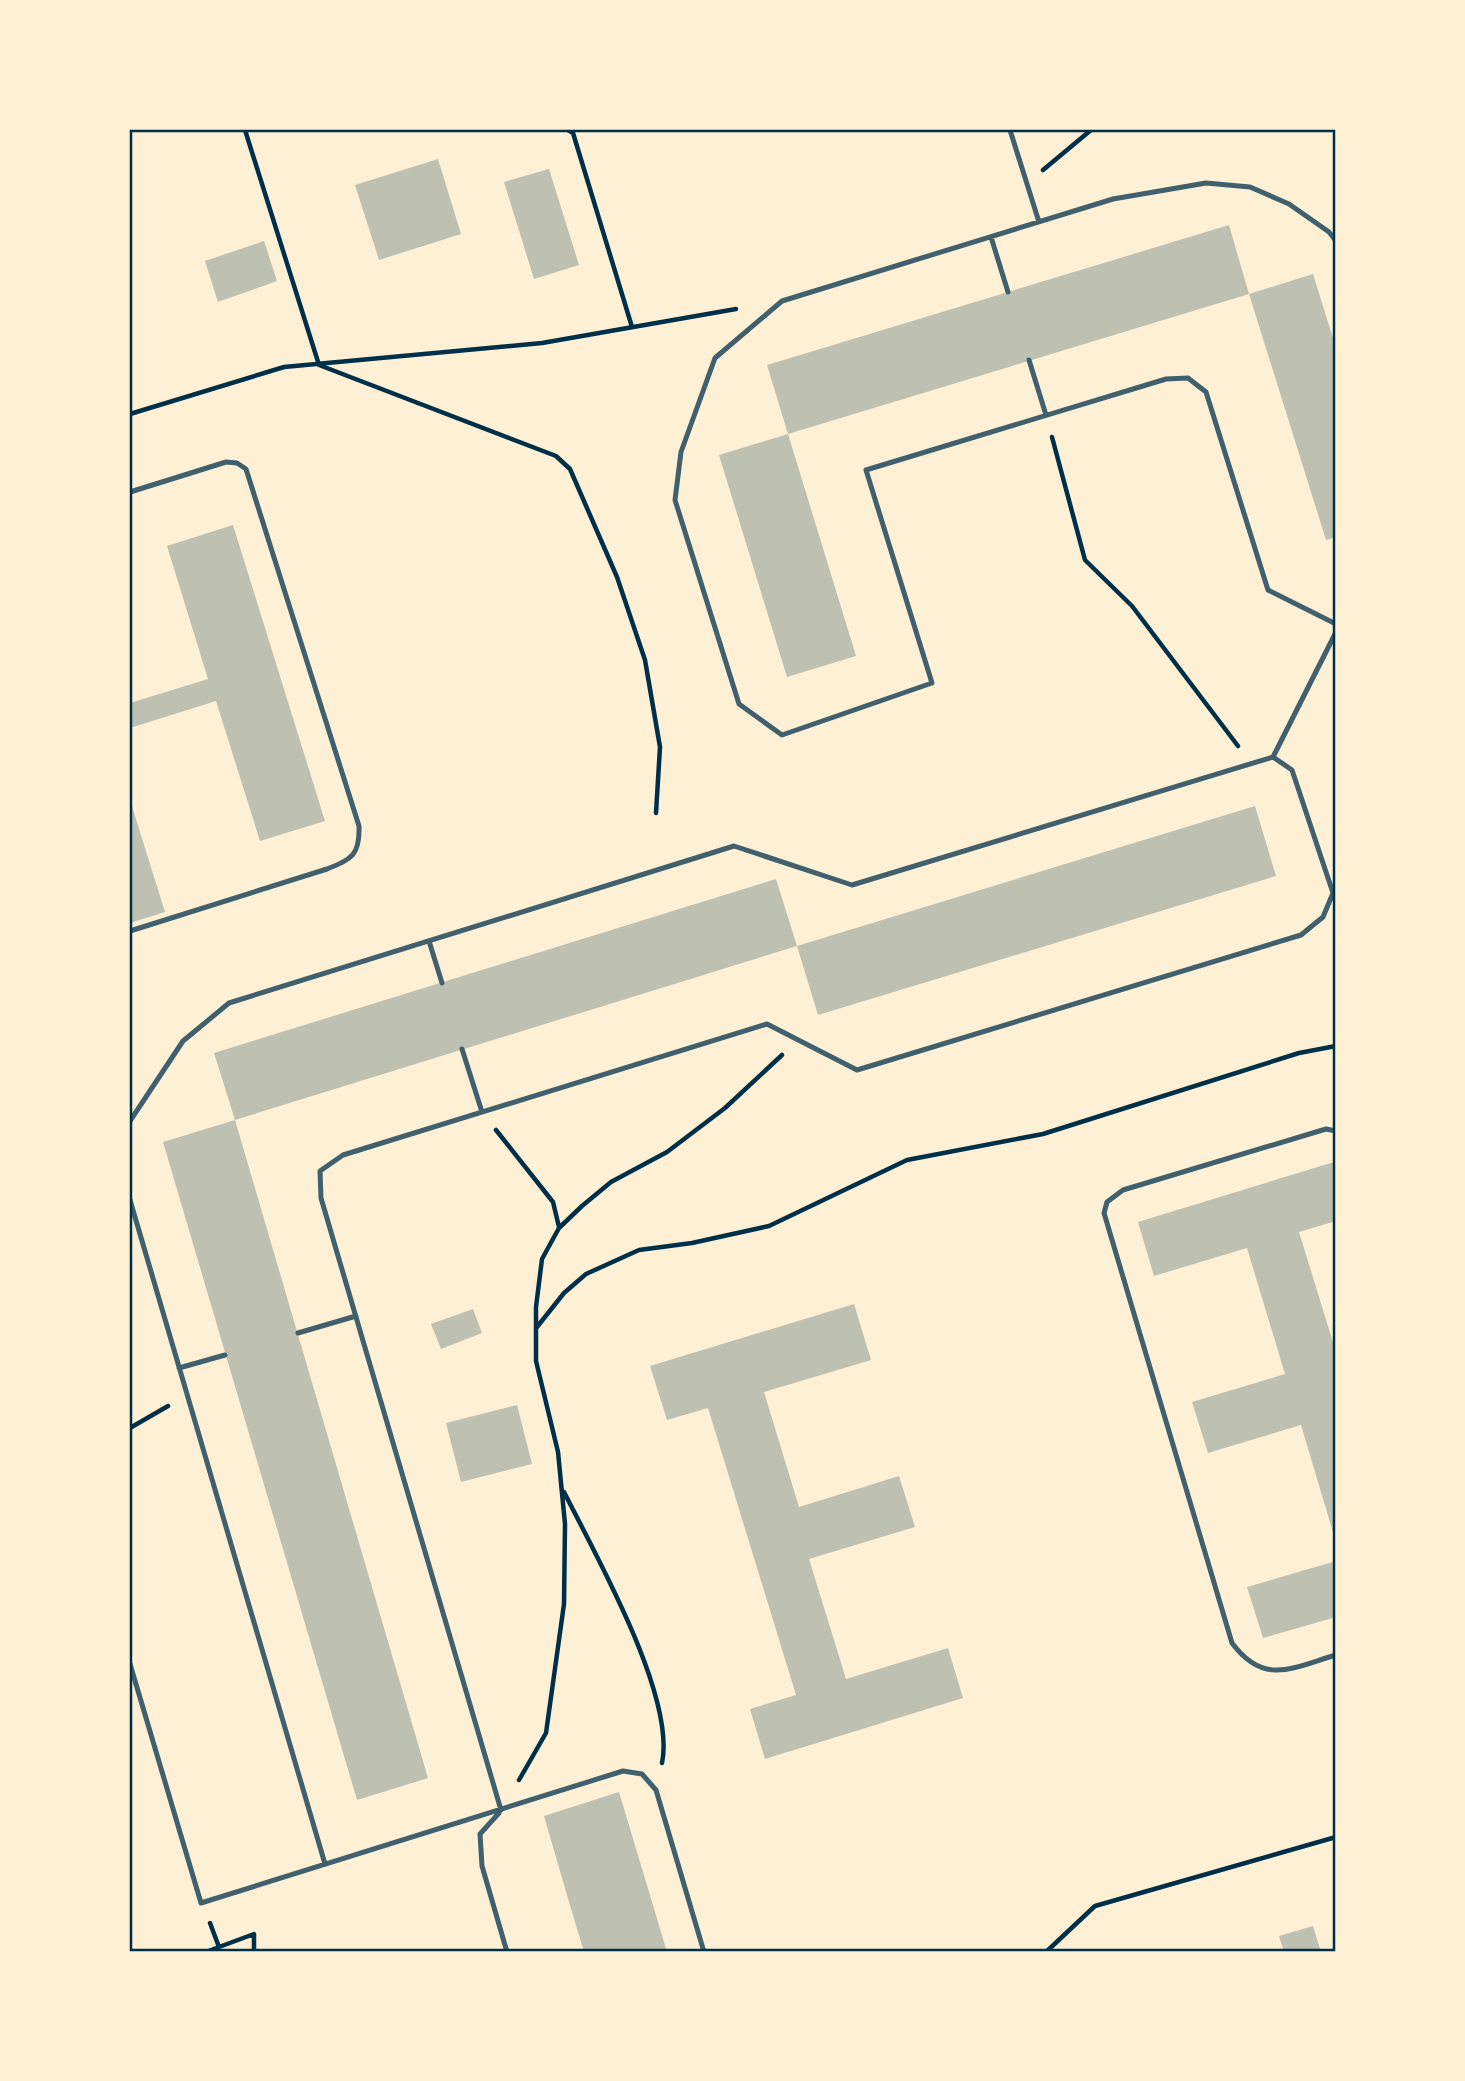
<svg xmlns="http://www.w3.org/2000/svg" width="1465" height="2081" font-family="Mulish,sans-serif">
	<rect width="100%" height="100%" fill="#fdf0d5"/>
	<!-- building -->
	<path fill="#bec0b2" d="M 438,159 L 461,234 L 379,260 L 355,185 Z
		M 549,169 L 579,265 L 534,279 L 504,182 Z
		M 1229,225 L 1249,294 L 1313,274 L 1336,348 L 1336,537 L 1326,540 L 1249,294 L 788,434 L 767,365 Z
		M 264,241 L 277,281 L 218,302 L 205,261 Z
		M 788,434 L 856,656 L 787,677 L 719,455 Z
		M 233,525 L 325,821 L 260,841 L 216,701 L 130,728 L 130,703 L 208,679 L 167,546 Z
		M 130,800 L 165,912 L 130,923 Z
		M 1255,806 L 1276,876 L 818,1015 L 797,946 Z
		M 776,879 L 797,946 L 235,1120 L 214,1053 Z
		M 235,1120 L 428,1778 L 357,1800 L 163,1142 Z
		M 1334,1162 L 1336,1221 L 1299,1232 L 1336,1352 L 1335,1539 L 1301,1425 L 1208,1453 L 1192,1402 L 1285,1374 L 1247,1248 L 1154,1276 L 1138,1222 Z
		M 854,1304 L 871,1360 L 764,1392 L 799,1507 L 899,1476 L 915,1527 L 809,1559 L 846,1679 L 948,1648 L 963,1698 L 765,1759 L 750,1709 L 796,1695 L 708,1408 L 667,1420 L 650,1366 Z
		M 473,1309 L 482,1333 L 441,1349 L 431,1324 Z
		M 517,1405 L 532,1464 L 461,1482 L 446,1423 Z
		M 1336,1561 L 1336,1617 L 1263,1638 L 1247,1587 Z
		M 619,1792 L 667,1952 L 584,1952 L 569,1902 L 544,1816 Z
		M 1313,1926 L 1321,1952 L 1284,1952 L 1279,1936 Z"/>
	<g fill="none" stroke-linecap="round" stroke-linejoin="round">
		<!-- path -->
		<path stroke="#003049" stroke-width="4.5" d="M 245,130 L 319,365 L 556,456 L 570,469 L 617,577 L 645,660 L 660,747 L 656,813
			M 568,130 L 573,133 L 632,327
			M 1043,170 L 1091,130
			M 130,414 L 284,367 L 542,343 L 736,309
			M 1052,437 L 1085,560 L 1132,606 L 1238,746
			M 496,1130 L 553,1202 L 559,1227
			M 537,1327 L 564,1293 L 586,1274 L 639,1250 L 692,1243 L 769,1226 L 907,1160 L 1043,1134 L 1299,1053 L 1336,1046
			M 130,1428 L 168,1406
			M 564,1492 C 595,1554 676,1696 662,1763
			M 519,1780 L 546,1733 L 564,1604 L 565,1524 L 558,1452 L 536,1361 L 536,1307 L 542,1259 L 559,1228 L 582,1206 L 611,1182 L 667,1152 L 725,1108 L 782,1055
			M 219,1947 L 254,1934 L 254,1952
			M 206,1952 L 219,1947 L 210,1923
			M 1046,1952 L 1095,1906 L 1336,1837"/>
		<!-- service -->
		<path stroke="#3f606c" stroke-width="5" d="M 1010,130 L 1039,222
			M 991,237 L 1008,292
			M 1336,241 L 1329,232 L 1289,204 L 1250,187 L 1206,183 L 1113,199 L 782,301 L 715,358 L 681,452 L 675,500 L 739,704 L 782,735 L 932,683 L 866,470 L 1166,379 L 1188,378 L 1206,392 L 1268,590 L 1336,624
			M 1029,360 L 1046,415
			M 130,492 L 226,462 L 237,463 L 246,469 L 359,826 C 360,855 352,859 327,869 L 130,931
			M 429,941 L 442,983
			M 462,1049 L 482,1112
			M 130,1121 L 183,1041 L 229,1003 L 734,846 L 852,885 L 1273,757 L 1336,632
			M 1336,1131 L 1326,1129 L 1123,1190 L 1107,1202 L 1104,1213 L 1232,1643 C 1264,1686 1292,1668 1336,1655
			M 130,1200 L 325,1864
			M 298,1333 L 356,1316
			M 179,1368 L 225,1355
			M 130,1664 L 201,1903 L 623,1771 L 642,1774 L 656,1790 L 704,1952
			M 501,1810 L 321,1198 L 320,1171 L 343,1155 L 767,1024 L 857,1070 L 1301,935 L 1323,917 L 1333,893 L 1292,770 L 1273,757
			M 499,1813 L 480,1834 L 482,1866 L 507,1952"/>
	</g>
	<!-- border -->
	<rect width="1465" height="2081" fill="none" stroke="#fdf0d5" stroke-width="262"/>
	<rect x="131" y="131" width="1203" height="1819" fill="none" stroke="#003049" stroke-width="2.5"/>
</svg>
